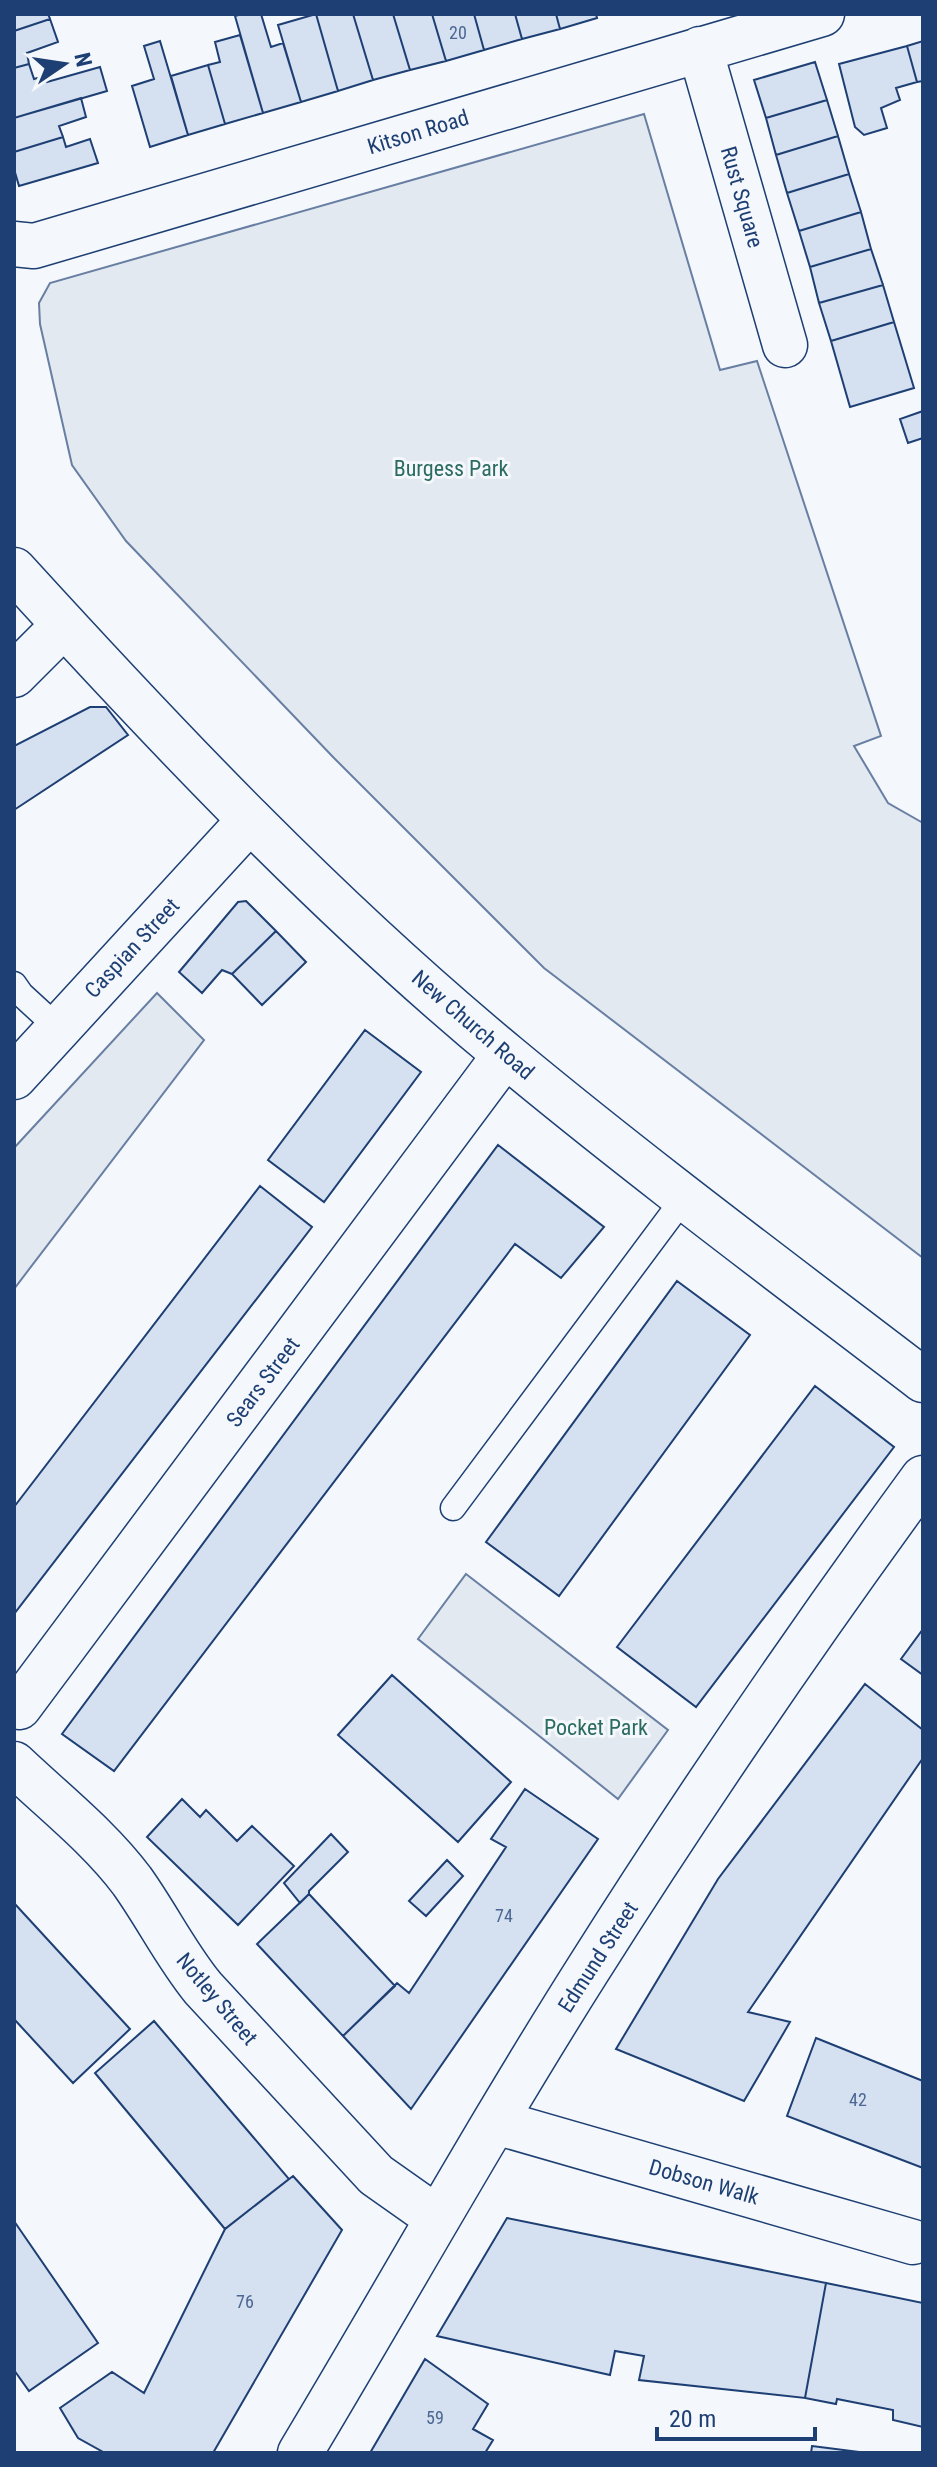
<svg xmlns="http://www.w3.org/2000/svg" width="937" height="2467" font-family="'Roboto Condensed',sans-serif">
	<rect width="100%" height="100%" fill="#f4f7fb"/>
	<!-- green -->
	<path fill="#e3e9f0" stroke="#687fa3" stroke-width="2" d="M 644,114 L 720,370 L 757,361 L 881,736 L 854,746 L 888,803 L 923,823 L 923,1258 L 544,968 L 334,758 L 126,541 L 72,465 L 40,324 L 39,303 L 50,283 Z
		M 157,993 L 204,1040 L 14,1289 L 14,1148 Z
		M 466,1574 L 668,1730 L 618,1799 L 418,1639 Z"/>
	<!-- building -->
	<path fill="#d5e0f0" stroke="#1d3f73" stroke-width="2" d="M 14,14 L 48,14 L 50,19 L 14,31 Z
		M 242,14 L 261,14 L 271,47 L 283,43 L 301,102 L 263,113 L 235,16 Z
		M 316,14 L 338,91 L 301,102 L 278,25 Z
		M 316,14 L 353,14 L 373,80 L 338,91 Z
		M 353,14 L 393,14 L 410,70 L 373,80 Z
		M 393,14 L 432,14 L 446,61 L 410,70 Z
		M 432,14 L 474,14 L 484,50 L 446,61 Z
		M 474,14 L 515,14 L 522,39 L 484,50 Z
		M 515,14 L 556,14 L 560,29 L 522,39 Z
		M 556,14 L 596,14 L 597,18 L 560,29 Z
		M 50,19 L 58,42 L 27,53 L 29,64 L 14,68 L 14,31 Z
		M 240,35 L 263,113 L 225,124 L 208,65 L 220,62 L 215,42 Z
		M 160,41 L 188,135 L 150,147 L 132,86 L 154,79 L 144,46 Z
		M 923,41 L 923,81 L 917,82 L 907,46 Z
		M 907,46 L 917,82 L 896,88 L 900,100 L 881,108 L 887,128 L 864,135 L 855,127 L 839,64 Z
		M 815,62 L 827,100 L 766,118 L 754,80 Z
		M 29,64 L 34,79 L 45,76 L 47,82 L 100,67 L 107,91 L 14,118 L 14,68 Z
		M 208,65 L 225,124 L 188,135 L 171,76 Z
		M 81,98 L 86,117 L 59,126 L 63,137 L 14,152 L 14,118 Z
		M 827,100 L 838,136 L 776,155 L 766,118 Z
		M 838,136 L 849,174 L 787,193 L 776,155 Z
		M 63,137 L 66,147 L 90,139 L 98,163 L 19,186 L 14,169 L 14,152 Z
		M 849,174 L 861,212 L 799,231 L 787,193 Z
		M 861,212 L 871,249 L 810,267 L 799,231 Z
		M 871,249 L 883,285 L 819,303 L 810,267 Z
		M 883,285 L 894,322 L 831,341 L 819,303 Z
		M 894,322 L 914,388 L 850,407 L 831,341 Z
		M 923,411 L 923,438 L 908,443 L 900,419 Z
		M 90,707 L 106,707 L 128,735 L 14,810 L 14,746 Z
		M 246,901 L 276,931 L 232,974 L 222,970 L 202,993 L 179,972 L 238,902 Z
		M 276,931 L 306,962 L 262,1005 L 232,974 Z
		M 365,1030 L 421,1072 L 324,1202 L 268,1160 Z
		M 498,1145 L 604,1227 L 561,1278 L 515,1244 L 114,1771 L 62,1734 Z
		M 260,1186 L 312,1227 L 14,1614 L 14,1507 Z
		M 677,1281 L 750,1335 L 559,1596 L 486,1542 Z
		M 815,1386 L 894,1447 L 696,1707 L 617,1647 Z
		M 923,1629 L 923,1675 L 901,1659 Z
		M 392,1675 L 511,1782 L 458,1842 L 338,1735 Z
		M 865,1684 L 923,1730 L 923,1758 L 748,2012 L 790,2022 L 744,2101 L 616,2049 L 718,1879 Z
		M 525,1789 L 598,1839 L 411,2109 L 343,2036 L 397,1983 L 409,1993 L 506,1847 L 491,1839 Z
		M 182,1799 L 200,1817 L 206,1810 L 237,1841 L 252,1826 L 294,1866 L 238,1925 L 147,1837 Z
		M 331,1834 L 348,1852 L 309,1891 L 309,1894 L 300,1903 L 284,1883 Z
		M 447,1860 L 463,1876 L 426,1916 L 409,1901 Z
		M 309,1894 L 395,1986 L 343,2036 L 257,1944 Z
		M 14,1903 L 130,2029 L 73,2083 L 14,2019 Z
		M 154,2021 L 289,2179 L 225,2229 L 95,2073 Z
		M 816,2038 L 923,2081 L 923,2168 L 787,2116 Z
		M 293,2176 L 342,2230 L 213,2453 L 105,2453 L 78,2438 L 60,2408 L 112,2372 L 144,2393 L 225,2229 Z
		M 507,2218 L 826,2283 L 805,2398 L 639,2380 L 644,2356 L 615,2351 L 610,2375 L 437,2336 Z
		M 14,2221 L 98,2343 L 29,2391 L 14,2370 Z
		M 826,2283 L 923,2303 L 923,2427 L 893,2420 L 893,2410 L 837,2399 L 836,2404 L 805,2398 Z
		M 425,2359 L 488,2404 L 473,2429 L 493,2440 L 485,2453 L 370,2453 Z
		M 812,2446 L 867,2453 L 811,2453 Z"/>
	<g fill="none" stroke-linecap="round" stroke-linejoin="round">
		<defs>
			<path id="service" d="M 14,984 L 21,994 L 58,1028
				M 453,1508 L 684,1198"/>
			<path id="minor" d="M 700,49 L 785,345
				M 14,244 L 34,246 L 822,14
				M 14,675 L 64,625
				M 14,1077 L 250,820
				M 19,1707 L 505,1055
				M 14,1764 C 54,1802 99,1837 132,1881 C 157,1916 176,1955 203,1988 L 376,2175 L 437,2218
				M 496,2122 L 913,2242
				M 300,2453 C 396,2293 487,2129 587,1971 C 693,1803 806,1638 923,1478"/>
			<path id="secondary" d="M 14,570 C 169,740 329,909 507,1056 C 642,1168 783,1273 923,1380"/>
		</defs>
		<!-- service casing -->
		<use href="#service" stroke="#1d3f73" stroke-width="27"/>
		<!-- minor casing -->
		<use href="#minor" stroke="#1d3f73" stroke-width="47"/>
		<!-- secondary casing -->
		<use href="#secondary" stroke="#1d3f73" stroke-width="47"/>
		<!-- service -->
		<use href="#service" stroke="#f4f7fb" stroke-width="24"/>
		<!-- minor -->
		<use href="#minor" stroke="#f4f7fb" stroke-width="44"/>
		<!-- secondary -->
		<use href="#secondary" stroke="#f4f7fb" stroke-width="44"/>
	</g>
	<g text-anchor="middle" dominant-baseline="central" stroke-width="6" stroke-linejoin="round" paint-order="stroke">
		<!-- number labels -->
		<g font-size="18" fill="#4b6792">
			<text x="458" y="32">20</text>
			<text x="504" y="1915">74</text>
			<text x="858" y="2099">42</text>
			<text x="245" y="2301">76</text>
			<text x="435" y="2417">59</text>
		</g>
		<!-- street labels -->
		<g font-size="22" fill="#1d3f73" stroke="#f4f7fb">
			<text transform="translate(418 132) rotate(-17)">Kitson Road</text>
			<text transform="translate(742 197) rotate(74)">Rust Square</text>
			<text transform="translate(132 948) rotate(-47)">Caspian Street</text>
			<text transform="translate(473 1025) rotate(41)">New Church Road</text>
			<text transform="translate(263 1382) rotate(-53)">Sears Street</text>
			<text transform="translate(598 1957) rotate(-57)">Edmund Street</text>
			<text transform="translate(217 1999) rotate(50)">Notley Street</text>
			<text transform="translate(704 2182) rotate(16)">Dobson Walk</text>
		</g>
		<!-- park labels -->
		<g font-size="22" fill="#2c6c60" stroke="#f4f7fb">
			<text x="451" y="468">Burgess Park</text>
			<text x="596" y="1727">Pocket Park</text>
		</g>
	</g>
	<!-- border -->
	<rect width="937" height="2467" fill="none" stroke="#1d3f73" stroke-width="32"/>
	<!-- north arrow -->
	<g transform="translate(64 64) rotate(77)" stroke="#f4f7fb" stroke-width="6" paint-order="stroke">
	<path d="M0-6L14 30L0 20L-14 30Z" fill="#1d3f73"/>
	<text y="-12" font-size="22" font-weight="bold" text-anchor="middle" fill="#1d3f73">N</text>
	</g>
	<!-- scale -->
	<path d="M657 2427v12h158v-12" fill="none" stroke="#1d3f73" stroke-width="4"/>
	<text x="669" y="2427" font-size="24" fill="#1d3f73" stroke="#f4f7fb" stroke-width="6" paint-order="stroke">20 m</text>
</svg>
